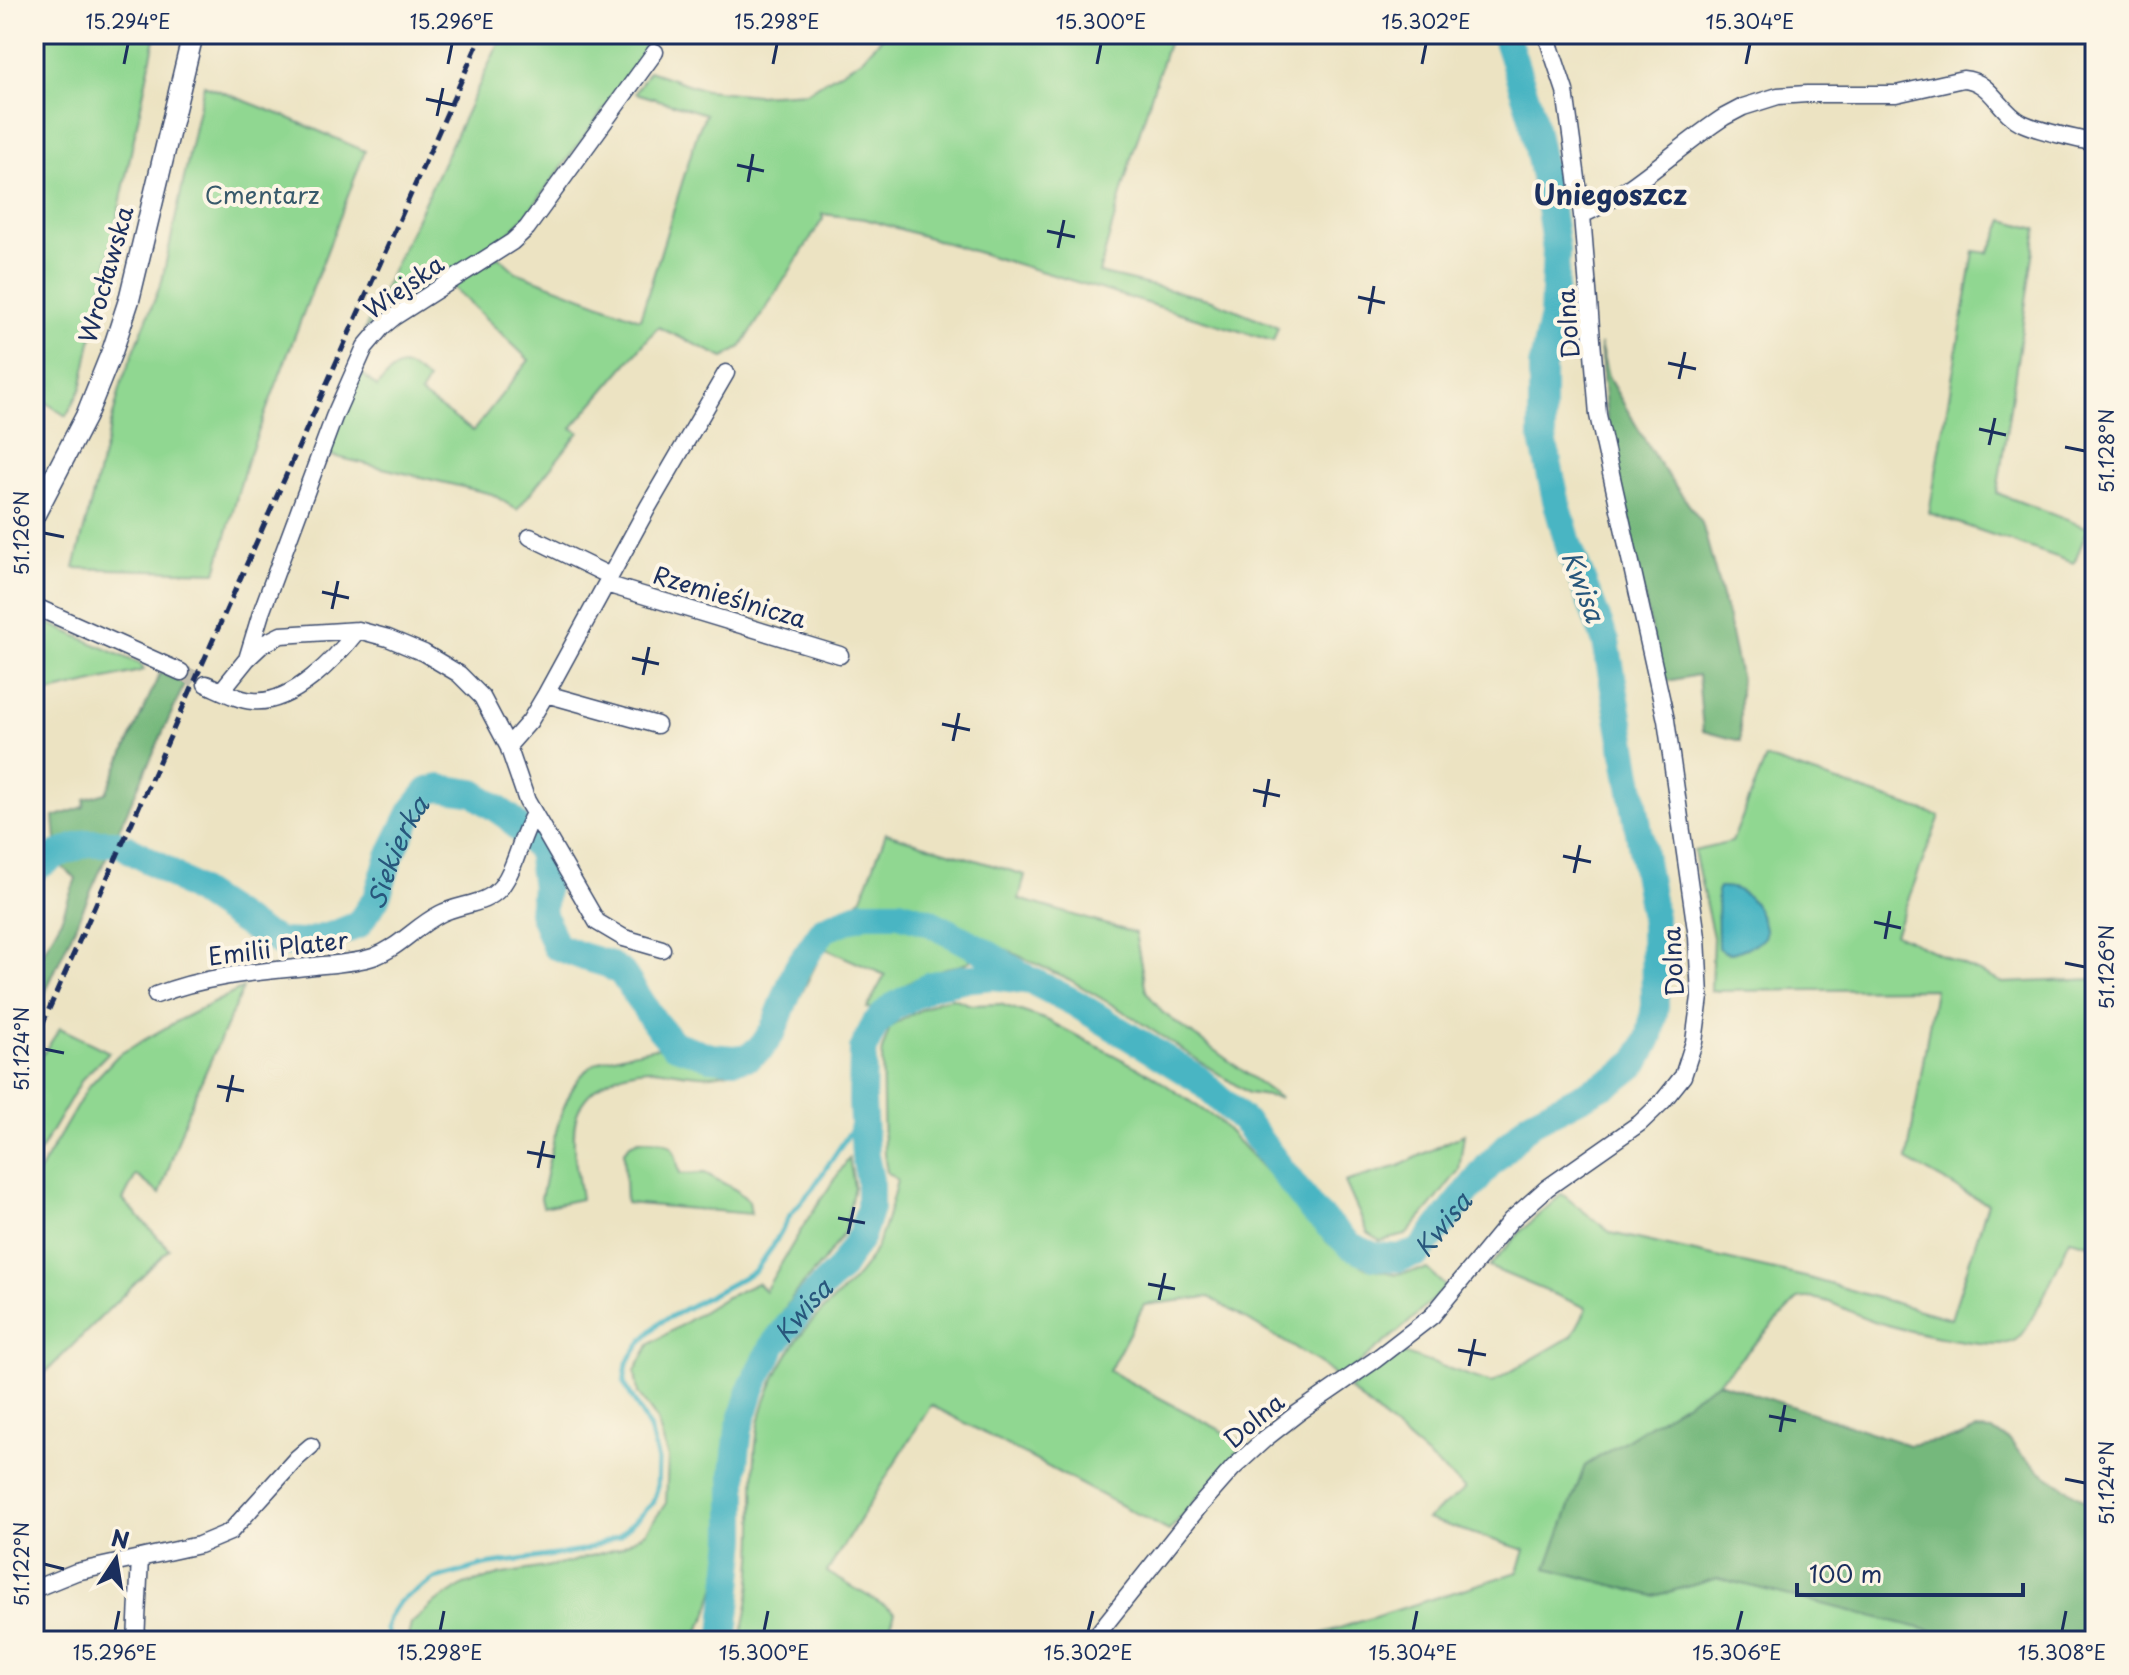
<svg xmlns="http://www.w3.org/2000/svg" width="2129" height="1675" font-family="'Playpen Sans',sans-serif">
	<rect width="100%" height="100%" fill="#fcf5e5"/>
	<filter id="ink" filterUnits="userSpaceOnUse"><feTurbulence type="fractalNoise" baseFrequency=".0125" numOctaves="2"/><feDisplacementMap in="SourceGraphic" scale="16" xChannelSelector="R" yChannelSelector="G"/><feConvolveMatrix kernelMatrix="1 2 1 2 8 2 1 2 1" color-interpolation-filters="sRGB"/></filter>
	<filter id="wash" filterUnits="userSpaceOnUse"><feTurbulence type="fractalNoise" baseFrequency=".006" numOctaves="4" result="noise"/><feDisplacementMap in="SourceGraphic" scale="32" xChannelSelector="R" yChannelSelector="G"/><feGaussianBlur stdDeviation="1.8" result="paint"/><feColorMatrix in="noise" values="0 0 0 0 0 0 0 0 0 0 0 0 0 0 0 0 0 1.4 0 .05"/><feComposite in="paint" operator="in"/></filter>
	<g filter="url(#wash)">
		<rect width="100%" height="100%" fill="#ece3c2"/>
		<!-- green -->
		<path fill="#90d791" stroke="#568378" stroke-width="2" d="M 34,34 L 156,34 L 81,389 L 66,416 L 34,394 Z
			M 503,34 L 659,34 L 526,216 L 505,237 L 383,315 L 364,331 Z
			M 885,34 L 1171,34 L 1131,159 L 1099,273 L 1212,300 L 1278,327 L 1273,341 L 903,230 L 865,219 L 822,214 L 823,219 L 741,347 L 724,358 L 658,327 L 572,428 L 579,432 L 517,510 L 492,494 L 324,454 L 359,371 L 377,387 C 398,363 402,358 428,381 L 420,394 L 473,431 L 529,360 L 452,286 L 498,256 L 516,272 L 640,319 L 698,131 L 706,114 L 635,93 L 649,71 L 705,90 L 756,95 L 807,92 L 862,59 Z
			M 204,85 L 284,116 L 365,151 L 246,464 L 216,572 L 74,568 L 122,381 L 162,281 Z
			M 2004,220 L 2037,229 L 1997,493 L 2088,528 L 2074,563 L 1929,513 L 1974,251 L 1988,253 L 1997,237 Z
			M 34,617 L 140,664 L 144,670 L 34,696 Z
			M 1766,758 L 1940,816 L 1895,934 L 2003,983 L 2095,979 L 2095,1238 L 2093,1245 L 2070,1239 C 2061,1258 2030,1333 2014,1341 C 1993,1352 1893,1328 1868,1319 C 1846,1311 1823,1294 1798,1299 L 1718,1382 L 1585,1466 L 1548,1568 L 1654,1596 L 1718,1578 L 1937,1632 L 1937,1641 L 1298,1641 L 1518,1572 L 1525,1550 L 1427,1519 L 1465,1489 L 1349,1389 L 1403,1353 L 1491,1383 L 1572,1336 L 1587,1308 L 1489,1267 L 1522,1230 L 1562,1194 L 1611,1233 L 1805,1277 L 1951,1319 L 1988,1203 L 1973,1197 L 1907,1160 L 1935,989 L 1711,991 L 1713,937 L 1694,851 L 1732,842 Z
			M 886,833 L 1025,875 L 1019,899 L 1135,933 L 1146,991 L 1162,1012 L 1280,1098 L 1248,1093 L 1126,1013 L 1070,980 L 926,912 L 889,901 L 851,906 L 862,897 Z
			M 871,918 C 906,923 943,929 972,952 L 970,961 C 962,966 954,966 945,968 C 913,979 904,981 882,1009 L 867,1008 L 885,975 L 824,948 L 795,1007 C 799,983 806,955 824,938 C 835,927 857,922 871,918 Z
			M 243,988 L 188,1111 L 160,1194 L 136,1175 L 123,1200 L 169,1249 L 34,1384 L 34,1180 L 88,1087 L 118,1055 L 181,1019 Z
			M 952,998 L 971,1005 L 1000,1004 L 1047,1020 L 1150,1074 L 1219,1121 L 1269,1174 L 1328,1243 L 1364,1267 L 1396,1274 L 1427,1269 L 1446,1287 L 1407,1324 L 1339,1380 L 1320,1363 L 1209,1297 L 1144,1305 L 1109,1371 L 1245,1443 L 1169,1531 L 931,1405 L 827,1572 L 895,1612 L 888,1634 L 899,1641 L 740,1641 C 750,1604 754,1566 754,1527 C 755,1484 751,1441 765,1401 C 775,1374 795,1338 815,1318 C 834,1299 859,1279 872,1255 C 884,1234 891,1204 897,1180 L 887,1172 L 884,1154 L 882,1050 L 890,1027 L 914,1013 L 938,1001 Z
			M 60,1028 L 109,1052 L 83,1078 L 34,1161 L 34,1068 Z
			M 661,1047 C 696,1062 727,1069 765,1061 C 747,1068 730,1073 711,1075 C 690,1077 669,1069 649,1069 C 619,1070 583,1088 576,1118 C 570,1143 578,1174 581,1199 L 543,1207 L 541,1198 C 550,1160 560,1076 601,1061 C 620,1054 642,1051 661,1047 Z
			M 1464,1134 L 1459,1170 L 1431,1206 L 1406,1235 L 1380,1241 L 1368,1233 L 1345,1182 L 1399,1166 Z
			M 639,1140 C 672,1140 673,1142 680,1174 L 705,1173 L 736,1190 L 749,1201 L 751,1214 L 626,1203 L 624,1152 L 630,1144 Z
			M 849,1158 L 854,1186 L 845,1231 L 821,1264 L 795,1293 L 770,1331 L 732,1408 L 724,1481 L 726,1551 L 707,1616 L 691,1641 L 407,1641 L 411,1624 L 433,1604 L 464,1585 L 503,1574 L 563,1564 L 619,1548 L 646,1532 L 666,1503 L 668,1458 L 657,1420 L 638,1393 L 635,1371 L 649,1345 L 723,1299 L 757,1283 L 765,1291 L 807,1220 Z"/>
		<!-- forest -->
		<path fill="#74b87b" stroke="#48746c" stroke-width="2" d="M 1600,344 L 1608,377 L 1656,459 L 1702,523 L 1727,615 L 1740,676 L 1740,741 L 1703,731 L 1698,675 L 1662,682 L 1607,420 Z
			M 160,673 L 185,683 L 34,1017 L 34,969 L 60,922 L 76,878 L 58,864 L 54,817 L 84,807 L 85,799 L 106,793 Z
			M 1718,1382 L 1909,1445 L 1958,1438 L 1976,1430 L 1992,1431 L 2010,1440 L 2021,1455 L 2039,1470 L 2095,1507 L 2095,1641 L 1937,1641 L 1936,1632 L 1718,1578 L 1654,1596 L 1547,1568 L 1585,1466 Z"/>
		<!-- water -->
		<path fill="#48b5c3" stroke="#327290" stroke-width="2" d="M 1719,887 C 1742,886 1754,899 1762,919 C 1764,924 1767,932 1764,937 C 1761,943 1736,953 1729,953 C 1723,952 1723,951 1718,948 L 1717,891 Z"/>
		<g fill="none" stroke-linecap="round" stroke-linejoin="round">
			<!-- stream -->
			<path stroke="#48b5c3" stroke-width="5" d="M 390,1641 L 386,1629 L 389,1617 L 399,1602 L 435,1579 L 485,1565 L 582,1551 L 619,1536 L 652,1504 L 657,1489 L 658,1461 L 650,1429 L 624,1383 L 627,1363 L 642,1341 L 659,1323 L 755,1271 L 773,1246 L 790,1215 L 813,1188 L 852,1129 L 863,1109"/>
			<!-- river -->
			<g stroke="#48b5c3" stroke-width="28">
				<path id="s1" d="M 129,849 L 161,867 L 259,932 L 280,942 L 303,943 L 333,935 L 358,925 L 377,897 L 390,856 L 412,811 L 428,791 L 440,788 L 474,793 L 510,818 L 540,851 L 545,888 L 542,912 L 555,946 L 584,957 L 608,964 L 622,973 L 655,1023 L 673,1044 L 711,1057 L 734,1059 L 748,1057 L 762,1047 L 773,1031 L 797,968 L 824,929 L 864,913 L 899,913 L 929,922 L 980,949 L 1023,976"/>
				<path d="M 34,869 L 58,854 L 87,843 L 114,843"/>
				<path id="s2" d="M 721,1641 L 724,1635 L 734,1539 L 734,1472 L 739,1429 L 752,1387 L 775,1343 L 806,1303 L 840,1269 L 861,1236 L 870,1208 L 870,1180 L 865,1156 L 862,1102 L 863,1050 L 875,1024 L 891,1008 L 932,985 L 962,979 L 994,976 L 1032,981 L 1075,1003 L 1198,1079 L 1247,1124 L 1312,1210 L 1351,1246 L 1374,1256 L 1399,1258 L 1419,1252 L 1489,1165 L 1530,1123 L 1617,1078 L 1637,1062 L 1650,1036 L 1655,1006 L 1654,918 L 1606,642 L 1569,547 L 1556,500 L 1542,435 L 1542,368 L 1553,316 L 1556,251 L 1549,202 L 1531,113 L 1505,34"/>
			</g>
		</g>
	</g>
	<g filter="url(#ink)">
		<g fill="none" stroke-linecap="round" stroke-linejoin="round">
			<!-- minor-tunnel -->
			<path stroke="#c2bfae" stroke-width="16" stroke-dasharray="16 8" stroke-linecap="butt" d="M 181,672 L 206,684"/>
			<defs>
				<path id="minor" d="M 1582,215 C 1635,191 1676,148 1724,117 L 1743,107 L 1778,96 L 1807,94 L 1896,94 L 1963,79 C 1992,81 1998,111 2022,123 C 2044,133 2071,137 2095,143
					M 530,537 L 610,576
					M 606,584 L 840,655
					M 34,606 L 181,672
					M 247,659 L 261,613 L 334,417 L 365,347 L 382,327 L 394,317 L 512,242 L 527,228 L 655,52
					M 206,684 C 220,690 238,700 253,701 C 292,705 336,658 358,630
					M 222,690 L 247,659 L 263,644 L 281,635 L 358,630 L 388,638 L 424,653 L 459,674 L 482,697 L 508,746 L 527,801 L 597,922 L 624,938 L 662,949
					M 546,694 L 657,725
					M 508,746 L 530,721 L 546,694 L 648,507 L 726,373
					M 156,995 C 205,976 254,972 306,967 C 328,964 352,964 373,957 C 399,948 416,926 440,914 C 461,903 485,906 501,887 C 517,866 520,837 534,814
					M 34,1589 L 76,1572 L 199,1545 L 230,1532 L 297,1458 L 311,1446
					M 136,1641 L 140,1558
					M 1092,1641 L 1197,1509 L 1233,1468 L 1266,1438 L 1298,1413 L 1375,1360 L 1432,1316 L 1511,1220 L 1547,1188 L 1640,1123 L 1663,1101 L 1683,1076 L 1694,1042 L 1700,997 L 1697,937 L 1666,720 L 1598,415 L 1582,215 L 1565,91 L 1546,34"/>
				<path id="major" d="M 34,516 L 86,416 L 113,349 L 129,300 L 193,34"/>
			</defs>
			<!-- minor casing -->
			<use href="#minor" stroke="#3a4a6d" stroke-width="19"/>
			<!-- major casing -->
			<use href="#major" stroke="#3a4a6d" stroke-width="23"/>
			<!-- minor -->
			<use href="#minor" stroke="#fff" stroke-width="16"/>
			<!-- major -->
			<use href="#major" stroke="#fff" stroke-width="20"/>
			<!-- rail -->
			<path stroke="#1b2f5e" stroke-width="5" stroke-dasharray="12 6" stroke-linecap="butt" d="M 34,1043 L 482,34"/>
		</g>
	</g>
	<!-- ticks -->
	<path fill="none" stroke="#1b2f5e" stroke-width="3" d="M 124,64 L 128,44M 448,64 L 452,44M 773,64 L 777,44M 1097,64 L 1101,44M 1422,64 L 1426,44M 1746,64 L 1750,44M 426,99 L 454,105M 437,116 L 443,88M 737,165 L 764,171M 748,182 L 753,154M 1047,231 L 1075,237M 1058,248 L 1064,220M 1358,297 L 1385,303M 1369,314 L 1374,286M 1668,363 L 1696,369M 1679,379 L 1685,352M 1979,429 L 2006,435M 1989,445 L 1995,418M 2065,447 L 2085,451M 44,533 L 64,537M 322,592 L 349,598M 332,609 L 338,581M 632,658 L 659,664M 643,675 L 649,647M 942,724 L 970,730M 953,741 L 959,713M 1253,790 L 1280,796M 1264,807 L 1269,779M 1563,856 L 1591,862M 1574,873 L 1580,845M 1874,922 L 1901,928M 1885,939 L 1890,911M 2065,963 L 2085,967M 44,1049 L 64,1053M 217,1086 L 244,1091M 227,1102 L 233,1075M 527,1152 L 555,1157M 538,1168 L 544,1141M 838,1218 L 865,1223M 848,1234 L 854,1207M 1148,1284 L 1175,1289M 1159,1300 L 1165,1273M 1458,1350 L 1486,1355M 1469,1366 L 1475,1339M 1769,1416 L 1796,1421M 1780,1432 L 1785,1405M 2065,1479 L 2085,1483M 44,1564 L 64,1569M 115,1631 L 119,1611M 440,1631 L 444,1611M 764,1631 L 768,1611M 1088,1631 L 1093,1611M 1413,1631 L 1417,1611M 1737,1631 L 1742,1611M 2062,1631 L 2066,1611"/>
	<g text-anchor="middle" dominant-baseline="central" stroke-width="8" stroke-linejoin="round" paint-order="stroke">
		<!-- park labels -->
		<g font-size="24" fill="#38596b" stroke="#fcf5e5">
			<text x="262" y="194">Cmentarz</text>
		</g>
		<!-- street labels -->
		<g font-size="24" fill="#1b2f5e" stroke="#fcf5e5">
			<text transform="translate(105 274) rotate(-74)">Wrocławska</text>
			<text transform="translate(403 286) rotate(-35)">Wiejska</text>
			<text transform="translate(1567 324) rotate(-94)">Dolna</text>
			<text transform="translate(730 596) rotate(17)">Rzemieślnicza</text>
			<text transform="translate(278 947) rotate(-7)">Emilii Plater</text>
			<text transform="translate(1672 962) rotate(-93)">Dolna</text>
			<text transform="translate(1253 1420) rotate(-40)">Dolna</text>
		</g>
		<!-- water labels -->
		<g font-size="26" font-style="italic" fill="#28577c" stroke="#fcf5e5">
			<text transform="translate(1584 586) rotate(69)">Kwisa</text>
			<text stroke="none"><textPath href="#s1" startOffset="342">Siekierka</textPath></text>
			<text stroke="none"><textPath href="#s2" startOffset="1360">Kwisa</textPath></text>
			<text stroke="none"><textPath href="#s2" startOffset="350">Kwisa</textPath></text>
		</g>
		<!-- quarter labels -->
		<g font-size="28" font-weight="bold" fill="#1b2f5e" stroke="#fcf5e5">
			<text x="1610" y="193">Uniegoszcz</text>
		</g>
	</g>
	<!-- margin -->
	<rect width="2129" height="1675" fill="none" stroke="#fcf5e5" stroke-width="88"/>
	<!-- north arrow -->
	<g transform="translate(116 1559) rotate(12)" stroke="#fcf5e5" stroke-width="6" paint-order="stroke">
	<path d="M0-6L14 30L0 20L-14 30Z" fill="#1b2f5e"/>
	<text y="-12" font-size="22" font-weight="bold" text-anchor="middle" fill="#1b2f5e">N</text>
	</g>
	<!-- scale -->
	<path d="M1797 1583v12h226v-12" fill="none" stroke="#1b2f5e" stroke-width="4"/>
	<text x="1809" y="1583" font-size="24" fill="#1b2f5e" stroke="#fcf5e5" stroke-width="6" paint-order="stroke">100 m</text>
	<rect x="44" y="44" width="2041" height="1587" fill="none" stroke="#1b2f5e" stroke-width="3"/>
	<g font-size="20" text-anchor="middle" fill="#1b2f5e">
		<text x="128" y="29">15.294°E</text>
		<text x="452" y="29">15.296°E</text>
		<text x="777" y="29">15.298°E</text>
		<text x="1101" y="29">15.300°E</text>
		<text x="1426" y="29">15.302°E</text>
		<text x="1750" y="29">15.304°E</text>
		<text transform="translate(2107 451) rotate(-90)" y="7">51.128°N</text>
		<text transform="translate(22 533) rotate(-90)" y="7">51.126°N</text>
		<text transform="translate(2107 967) rotate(-90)" y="7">51.126°N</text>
		<text transform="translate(22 1049) rotate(-90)" y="7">51.124°N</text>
		<text transform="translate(2107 1483) rotate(-90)" y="7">51.124°N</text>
		<text transform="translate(22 1564) rotate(-90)" y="7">51.122°N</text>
		<text x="115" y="1660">15.296°E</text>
		<text x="440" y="1660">15.298°E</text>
		<text x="764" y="1660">15.300°E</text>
		<text x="1088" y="1660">15.302°E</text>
		<text x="1413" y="1660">15.304°E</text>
		<text x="1737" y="1660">15.306°E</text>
		<text x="2062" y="1660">15.308°E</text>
	</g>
</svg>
